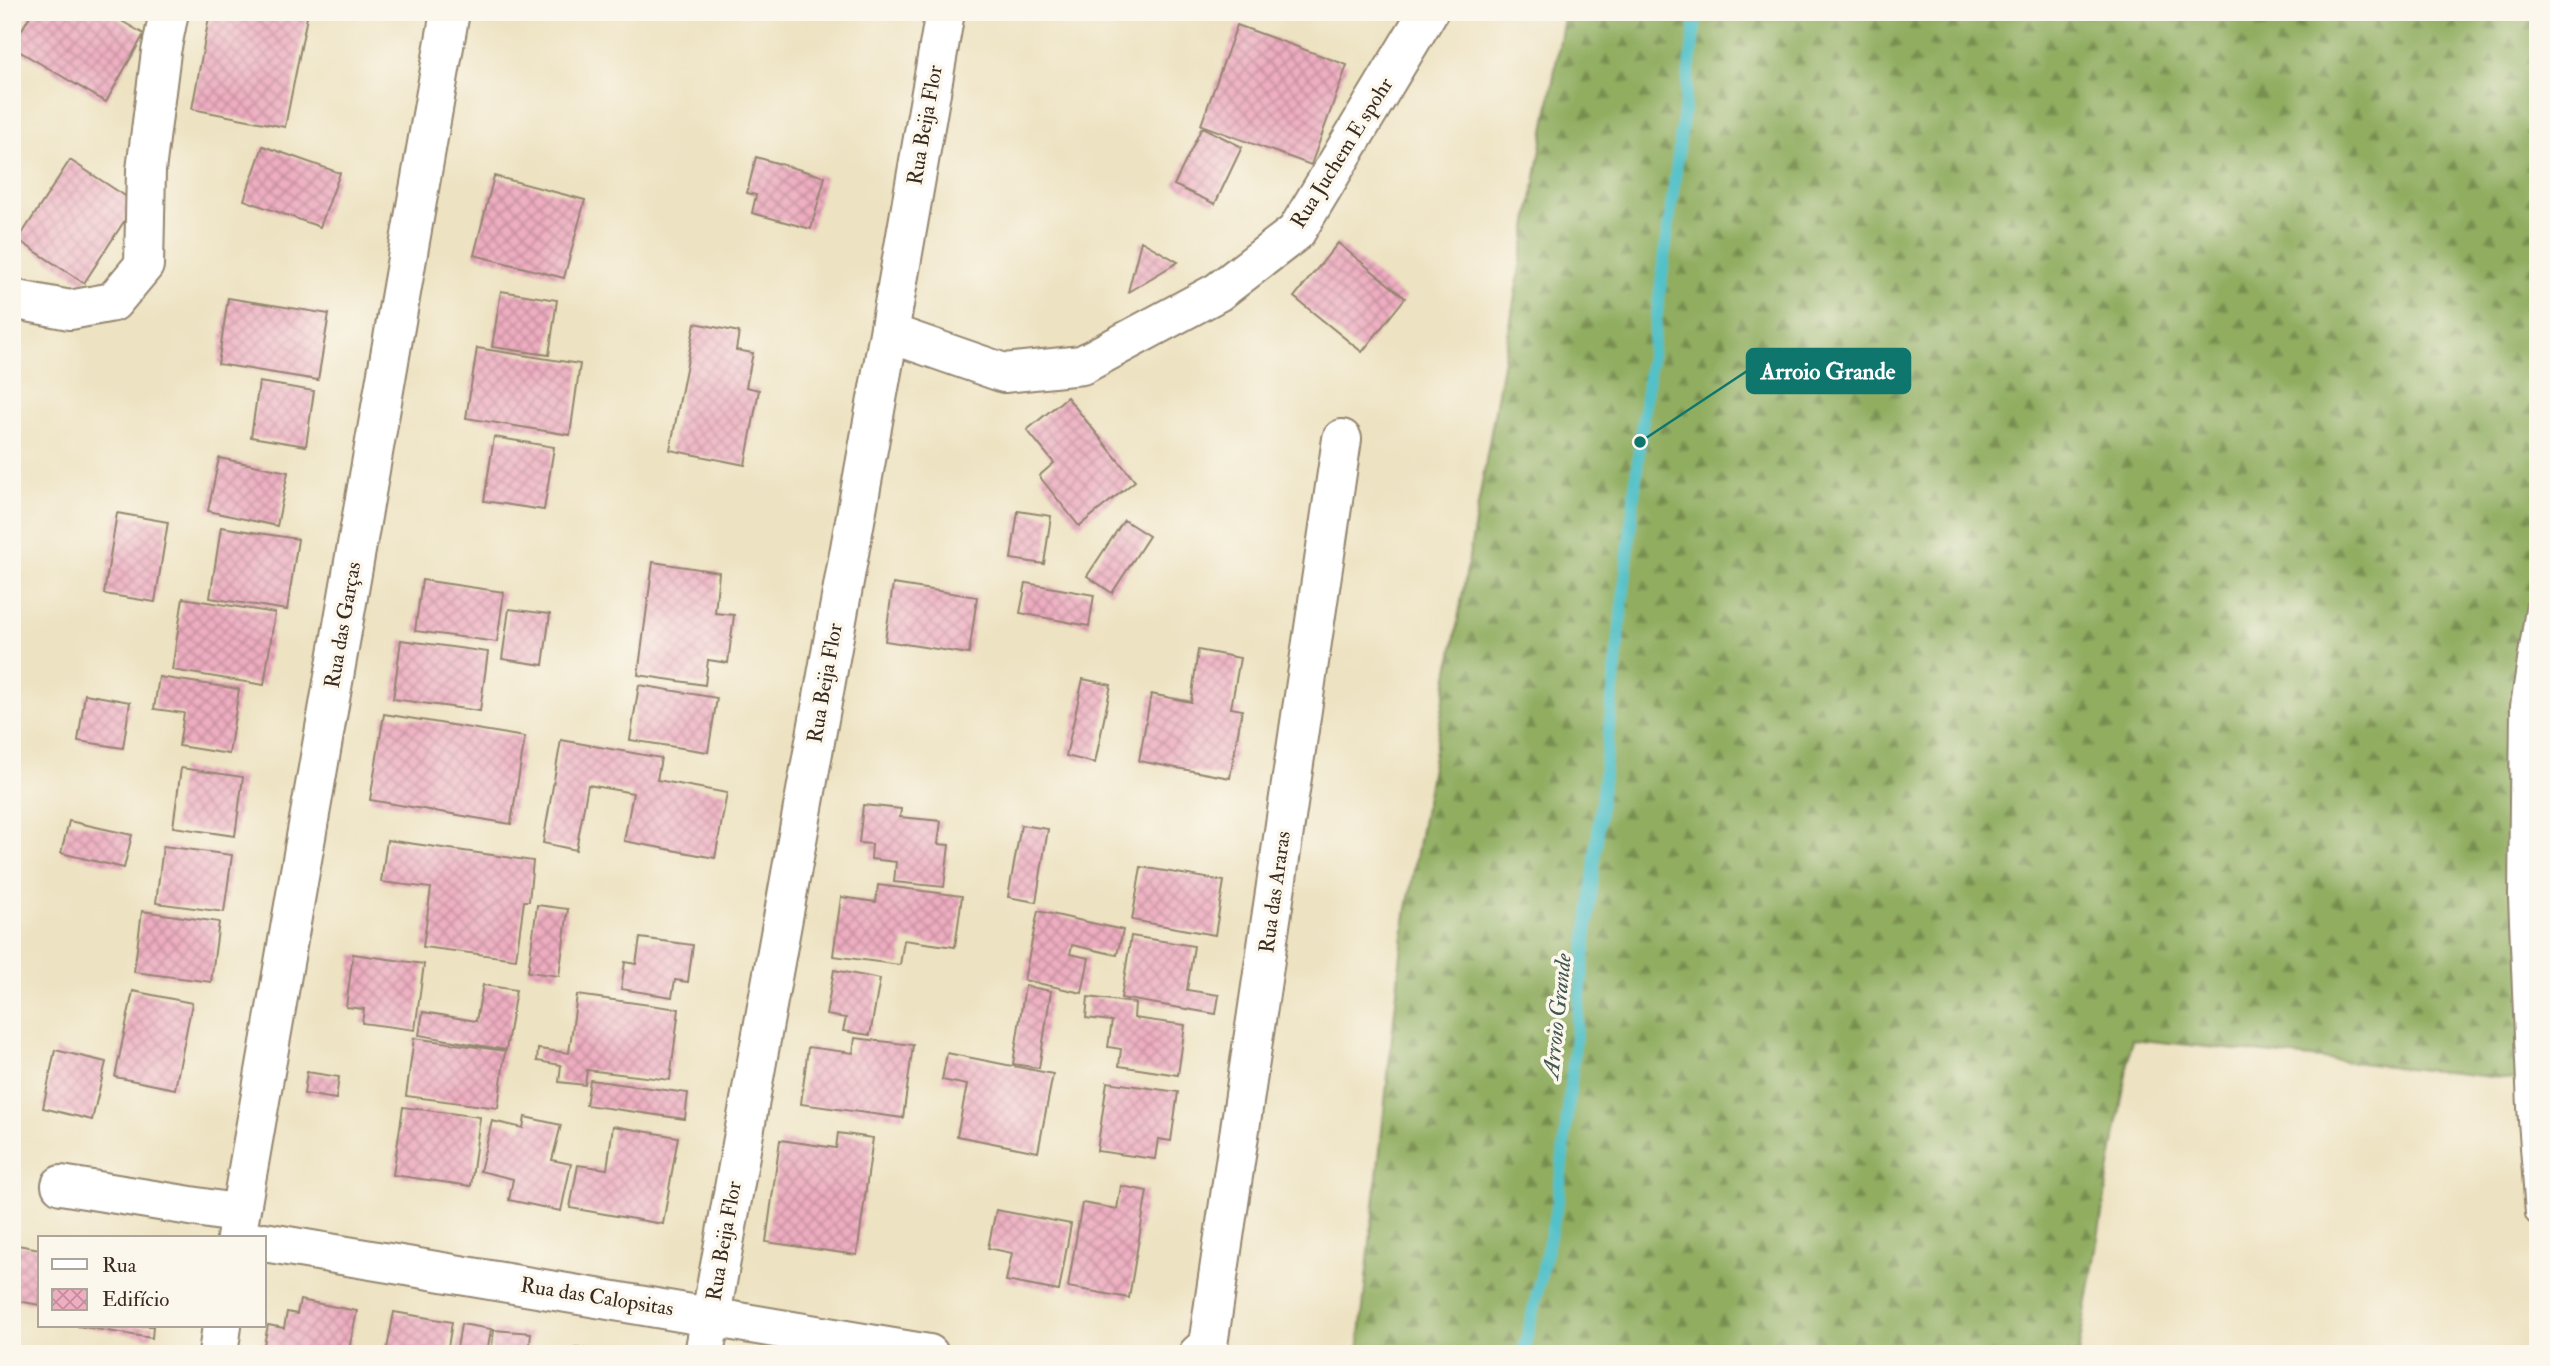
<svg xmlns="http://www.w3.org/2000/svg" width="2550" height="1366" font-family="'IM FELL Double Pica',serif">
	<defs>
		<pattern id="forest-firs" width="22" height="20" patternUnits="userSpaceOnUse" patternTransform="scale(1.75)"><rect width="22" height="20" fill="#90ad60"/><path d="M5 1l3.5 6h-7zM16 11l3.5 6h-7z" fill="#778d4f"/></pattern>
		<pattern id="building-cross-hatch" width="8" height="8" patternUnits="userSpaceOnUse" patternTransform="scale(1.75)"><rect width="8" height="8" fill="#eeadc1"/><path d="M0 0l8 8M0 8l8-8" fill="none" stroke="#c28d9c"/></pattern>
	</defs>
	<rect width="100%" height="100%" fill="#fbf7ec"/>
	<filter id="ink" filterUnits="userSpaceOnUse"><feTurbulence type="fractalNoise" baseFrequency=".0143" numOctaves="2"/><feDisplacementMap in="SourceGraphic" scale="14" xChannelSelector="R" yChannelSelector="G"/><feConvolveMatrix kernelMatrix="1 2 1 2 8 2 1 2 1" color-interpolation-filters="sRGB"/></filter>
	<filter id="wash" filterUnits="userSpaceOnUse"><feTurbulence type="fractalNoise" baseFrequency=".00686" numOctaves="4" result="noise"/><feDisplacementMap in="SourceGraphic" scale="28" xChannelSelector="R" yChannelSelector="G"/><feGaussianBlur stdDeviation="1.57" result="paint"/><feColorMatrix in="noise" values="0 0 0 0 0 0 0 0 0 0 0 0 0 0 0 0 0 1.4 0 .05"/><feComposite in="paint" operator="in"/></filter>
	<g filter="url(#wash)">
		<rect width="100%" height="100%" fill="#ede2c1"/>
		<!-- forest -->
		<path fill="url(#forest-firs)" stroke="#666c3f" stroke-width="2" d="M 1565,12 L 2538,12 L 2538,1082 L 2132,1039 L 2078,1354 L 1358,1354 L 1404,926 Z"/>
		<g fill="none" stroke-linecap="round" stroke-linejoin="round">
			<!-- stream -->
			<path stroke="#53c1c8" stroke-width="12" d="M 1523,1354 L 1558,1202 L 1640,442 L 1697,12"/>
		</g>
		<g id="blocks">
			<!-- building -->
			<path fill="url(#building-cross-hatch)" d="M 32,12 L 106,12 L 144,34 L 106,102 L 12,47 Z
				M 210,12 L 308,12 L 285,127 L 192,109 Z
				M 1237,25 L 1347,65 L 1311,165 L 1201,125 Z
				M 1202,127 L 1242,147 L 1215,204 L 1174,185 Z
				M 263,146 L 340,173 L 320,227 L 244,200 Z
				M 756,157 L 825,177 L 811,229 L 752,213 L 756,195 L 747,193 Z
				M 70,160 L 136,203 L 84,283 L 18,240 Z
				M 494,176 L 585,200 L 564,278 L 474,255 Z
				M 1141,241 L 1178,262 L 1128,292 Z
				M 1338,243 L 1405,298 L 1362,352 L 1294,297 Z
				M 501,291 L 557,300 L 549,355 L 492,347 Z
				M 228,298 L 329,314 L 318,380 L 218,364 Z
				M 695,323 L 739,332 L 736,350 L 753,353 L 746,387 L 759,390 L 745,465 L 670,450 Z
				M 477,348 L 580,364 L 570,435 L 466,418 Z
				M 259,382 L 314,391 L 306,446 L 251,437 Z
				M 1067,397 L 1135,481 L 1079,526 L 1039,476 L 1054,463 L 1027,430 Z
				M 494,437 L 554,447 L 544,510 L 484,501 Z
				M 219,458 L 288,472 L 277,526 L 208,511 Z
				M 1018,511 L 1051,516 L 1044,564 L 1011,559 Z
				M 117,513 L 168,522 L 155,602 L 104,594 Z
				M 1124,520 L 1149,536 L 1112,593 L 1087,576 Z
				M 221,527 L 298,539 L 287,610 L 210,598 Z
				M 653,562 L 719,572 L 715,613 L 734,615 L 728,663 L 708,660 L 705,685 L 638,675 Z
				M 422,580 L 504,592 L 497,642 L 415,631 Z
				M 1026,583 L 1094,595 L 1089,626 L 1020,613 Z
				M 893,584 L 977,597 L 969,654 L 885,641 Z
				M 183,598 L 275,613 L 264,685 L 172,670 Z
				M 509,609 L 550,614 L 543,665 L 502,659 Z
				M 401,640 L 488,652 L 480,711 L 393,699 Z
				M 1198,650 L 1240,658 L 1231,708 L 1242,710 L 1230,778 L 1139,761 L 1151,694 L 1191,702 Z
				M 159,677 L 239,689 L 229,754 L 179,746 L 184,713 L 154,709 Z
				M 1083,679 L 1111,685 L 1095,763 L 1066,756 Z
				M 639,685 L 717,698 L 708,752 L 630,740 Z
				M 85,694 L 130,702 L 123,748 L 78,741 Z
				M 384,714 L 525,737 L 511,824 L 370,800 Z
				M 561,740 L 661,758 L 657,780 L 727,793 L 715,858 L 624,841 L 633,793 L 588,785 L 576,850 L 543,843 Z
				M 181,768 L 243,777 L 235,836 L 173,827 Z
				M 863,805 L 901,809 L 900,817 L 941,821 L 938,844 L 949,845 L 944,887 L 894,882 L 896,862 L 871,859 L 872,844 L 859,843 Z
				M 69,821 L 132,835 L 124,868 L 61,853 Z
				M 1021,825 L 1048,829 L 1036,902 L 1008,897 Z
				M 387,840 L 533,861 L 529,901 L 524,901 L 516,959 L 423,947 L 431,888 L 381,882 Z
				M 163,846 L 232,855 L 224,912 L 156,903 Z
				M 1141,867 L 1224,881 L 1215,935 L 1132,920 Z
				M 878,885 L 962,896 L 955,947 L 904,940 L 900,965 L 833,956 L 841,897 L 876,902 Z
				M 537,905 L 568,909 L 559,976 L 528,972 Z
				M 142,911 L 219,922 L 211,982 L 134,972 Z
				M 1038,911 L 1123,930 L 1117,955 L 1072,945 L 1070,954 L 1089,958 L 1082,993 L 1024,980 Z
				M 1131,936 L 1194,946 L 1187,990 L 1219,995 L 1216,1014 L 1121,998 Z
				M 640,938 L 693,945 L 688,982 L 675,980 L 672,997 L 621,989 L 625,962 L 636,964 Z
				M 353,954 L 424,964 L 415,1030 L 362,1023 L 364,1009 L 346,1007 Z
				M 834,970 L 880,979 L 870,1035 L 843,1031 L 846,1018 L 826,1015 Z
				M 483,985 L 516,990 L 506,1050 L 419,1035 L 423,1012 L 476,1021 Z
				M 1025,986 L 1051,991 L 1039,1068 L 1013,1064 Z
				M 133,991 L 192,1003 L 175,1089 L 115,1077 Z
				M 577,995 L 679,1009 L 670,1080 L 587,1070 L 585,1085 L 559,1082 L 561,1065 L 537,1061 L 538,1049 L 569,1053 Z
				M 1088,997 L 1135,1003 L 1134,1018 L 1185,1025 L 1178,1075 L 1119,1066 L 1121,1049 L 1108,1047 L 1112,1021 L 1086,1018 Z
				M 414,1038 L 505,1051 L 498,1108 L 406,1096 Z
				M 855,1038 L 913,1045 L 903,1118 L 801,1104 L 808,1047 L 853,1053 Z
				M 55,1050 L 106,1062 L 92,1120 L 43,1108 Z
				M 947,1053 L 1053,1074 L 1038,1152 L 957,1136 L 967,1085 L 942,1080 Z
				M 307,1072 L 339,1077 L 336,1099 L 304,1094 Z
				M 590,1080 L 688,1093 L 685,1119 L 586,1105 Z
				M 1107,1082 L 1178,1092 L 1171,1141 L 1158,1139 L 1155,1159 L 1097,1151 Z
				M 403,1107 L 480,1117 L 471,1186 L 393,1175 Z
				M 525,1117 L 561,1125 L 552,1160 L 571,1164 L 561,1211 L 509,1200 L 513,1179 L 480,1171 L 492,1121 L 523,1128 Z
				M 613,1126 L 678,1137 L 663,1224 L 570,1208 L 578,1165 L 607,1169 Z
				M 838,1133 L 873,1138 L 857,1255 L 766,1242 L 780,1140 L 836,1148 Z
				M 1121,1186 L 1147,1191 L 1129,1298 L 1068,1287 L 1082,1203 L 1117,1209 Z
				M 996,1210 L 1071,1224 L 1059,1291 L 1006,1281 L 1012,1253 L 988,1248 Z
				M 12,1244 L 40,1249 L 40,1305 L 12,1300 Z
				M 300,1300 L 357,1311 L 348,1354 L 324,1350 L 323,1354 L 262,1354 L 268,1325 L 284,1328 L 287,1312 L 297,1314 Z
				M 394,1312 L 452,1322 L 447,1354 L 386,1354 Z
				M 461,1324 L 491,1329 L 487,1354 L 456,1354 Z
				M 77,1326 L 153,1326 L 152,1338 Z
				M 494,1330 L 531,1333 L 529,1354 L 491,1354 Z
				M 575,1347 L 608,1352 L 608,1354 L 573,1354 Z"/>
		</g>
	</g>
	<g filter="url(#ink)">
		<use href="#blocks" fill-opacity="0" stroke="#948670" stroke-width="2"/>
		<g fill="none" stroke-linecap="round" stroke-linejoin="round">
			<defs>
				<path id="service" d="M 2538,609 L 2523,706 L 2521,898 L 2530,1107 L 2538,1213"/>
				<path id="minor" d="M 12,299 L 70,310 L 113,302 L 144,265 L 146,170 L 161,52 L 169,12
					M 889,333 L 1004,373 L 1082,365 L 1218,292 L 1296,232 L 1428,12
					M 61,1185 L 240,1214
					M 236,1238 L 450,12
					M 264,1242 L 929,1354
					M 218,1354 L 222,1326
					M 704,1354 L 889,333 L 945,12
					M 1198,1354 L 1208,1345 L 1342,439"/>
			</defs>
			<!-- service casing -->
			<use href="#service" stroke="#948670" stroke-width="28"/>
			<!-- minor casing -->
			<use href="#minor" stroke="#948670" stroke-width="42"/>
			<!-- service -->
			<use href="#service" stroke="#fff" stroke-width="24"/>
			<!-- minor -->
			<use href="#minor" stroke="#fff" stroke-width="38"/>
		</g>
	</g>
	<g text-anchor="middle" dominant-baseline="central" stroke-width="7" stroke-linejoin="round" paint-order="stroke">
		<!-- street labels -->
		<g font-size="21" fill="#3b2a1e" stroke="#fbf7ec">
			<text transform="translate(925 125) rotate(-80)">Rua Beija Flor</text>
			<text transform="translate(1342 153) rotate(-58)">Rua Juchem E spohr</text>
			<text transform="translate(343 625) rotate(-80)">Rua das Garças</text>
			<text transform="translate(825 683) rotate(-80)">Rua Beija Flor</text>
			<text transform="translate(1275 892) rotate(-82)">Rua das Araras</text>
			<text transform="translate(724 1241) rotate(-80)">Rua Beija Flor</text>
			<text transform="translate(597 1297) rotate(9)">Rua das Calopsitas</text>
		</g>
		<!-- water labels -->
		<g font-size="23" font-style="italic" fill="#425751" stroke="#fbf7ec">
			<text transform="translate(1557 1016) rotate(-84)">Arroio Grande</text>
		</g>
	</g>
	<!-- callouts -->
	<path fill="none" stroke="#0f766e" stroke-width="2.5" d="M1640 442L1747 371"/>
	<circle fill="#0f766e" stroke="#fbf7ec" stroke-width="2.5" cx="1640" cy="442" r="7"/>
	<rect fill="#0f766e" stroke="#0f766e" stroke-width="2.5" x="1747" y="349" width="163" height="44" rx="7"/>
	<g font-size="23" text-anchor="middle" font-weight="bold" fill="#fff">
		<text x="1828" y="379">Arroio Grande</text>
	</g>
	<!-- margin -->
	<rect width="2550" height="1366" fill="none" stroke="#fbf7ec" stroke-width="42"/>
	<!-- legend -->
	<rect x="38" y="1236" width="228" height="91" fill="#fbf7ec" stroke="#aea59a" stroke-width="2"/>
	<rect x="52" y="1259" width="35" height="10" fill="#ffffff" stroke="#aea59a" stroke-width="2"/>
	<text x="102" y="1272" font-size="21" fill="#3b2a1e">Rua</text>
	<rect x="52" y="1289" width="35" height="21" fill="url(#building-cross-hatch)" stroke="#aea59a" stroke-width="2"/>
	<text x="102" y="1306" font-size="21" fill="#3b2a1e">Edifício</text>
</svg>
